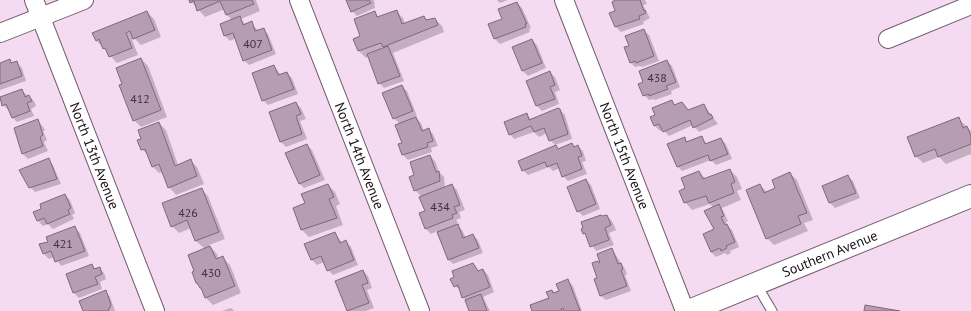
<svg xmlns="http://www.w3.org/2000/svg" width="971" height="311" font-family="'PT Sans',sans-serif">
	<rect width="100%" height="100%" fill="#f5dbf2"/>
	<!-- shadow -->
	<path fill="#0003" d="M 190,0 L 256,0 L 260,11 L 241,19 L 246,25 L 251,22 L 258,31 L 263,29 L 268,34 L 276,54 L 249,65 L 244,60 L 236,38 L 230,41 L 225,36 L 221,25 L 232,20 L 227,15 L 225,9 L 205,17 Z
		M 347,0 L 374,0 L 375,8 L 357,16 L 352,11 Z
		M 497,0 L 508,0 L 500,3 Z
		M 618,0 L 645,0 L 647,4 L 643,5 L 650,18 L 643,22 L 644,24 L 621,32 L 616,27 L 611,14 L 617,11 Z
		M 517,3 L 522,8 L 531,28 L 529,29 L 530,32 L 500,44 L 495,39 L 490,24 L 503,19 Z
		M 396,11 L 403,18 L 405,24 L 424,17 L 428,21 L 435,19 L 442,26 L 444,32 L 393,53 L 404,81 L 384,88 L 379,83 L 369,56 L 366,58 L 359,51 L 361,37 L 374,13 L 379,17 Z
		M 147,12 L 154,19 L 161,37 L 141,45 L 135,39 L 132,40 L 138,55 L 117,63 L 96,40 Z
		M 644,30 L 649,35 L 659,61 L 642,67 L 640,66 L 635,67 L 630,62 L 630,46 Z
		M 532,40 L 537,45 L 546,68 L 528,76 L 523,71 Z
		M 141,59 L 148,66 L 167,117 L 141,127 L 134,120 L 123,85 Z
		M 10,61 L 13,64 L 17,63 L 22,68 L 26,81 L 0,90 L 0,64 Z
		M 667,61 L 672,66 L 680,87 L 671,91 L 672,94 L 655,100 L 653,99 L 649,100 L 644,95 L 644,83 Z
		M 274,66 L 281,75 L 287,73 L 292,78 L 298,94 L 268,105 L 263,100 Z
		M 550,73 L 555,77 L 560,90 L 555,92 L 559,104 L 542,111 L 537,106 L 527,81 Z
		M 402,86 L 407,91 L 417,116 L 415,117 L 421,123 L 424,131 L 428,129 L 433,134 L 438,146 L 431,148 L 432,152 L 408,160 L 403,155 L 399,145 L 403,143 L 400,124 L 394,118 Z
		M 21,90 L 34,101 L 36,106 L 31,109 L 34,116 L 17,122 L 12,117 L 9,110 L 3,105 Z
		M 671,101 L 676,106 L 682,103 L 689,111 L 704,105 L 718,124 L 699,132 L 693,125 L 669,136 L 663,130 L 660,131 L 655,126 L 652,118 L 657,115 Z
		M 296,103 L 301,108 L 306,119 L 300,121 L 307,139 L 286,147 L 281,142 L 270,113 Z
		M 560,110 L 565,115 L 572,139 L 555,145 L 550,140 L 547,133 L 539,137 L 534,132 L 514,139 L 510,134 L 526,114 L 531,119 Z
		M 958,118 L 971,131 L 971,154 L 946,164 L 939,157 L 923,163 L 916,156 Z
		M 38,120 L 45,130 L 43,131 L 47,140 L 44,142 L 48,151 L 28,159 L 23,154 L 15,129 Z
		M 159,123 L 166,130 L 178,165 L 190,160 L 197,167 L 204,184 L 176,195 L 169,187 L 163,172 L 159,173 L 152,166 L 148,155 L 142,149 L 143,139 Z
		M 701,137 L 707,144 L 721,139 L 726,144 L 732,159 L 716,165 L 711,160 L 682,171 L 677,166 L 684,138 L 688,142 Z
		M 307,145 L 312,150 L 325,180 L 304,188 L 299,183 Z
		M 572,145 L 575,147 L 578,146 L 583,151 L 586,161 L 582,162 L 587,174 L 568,181 L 563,176 L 560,168 L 553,171 L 549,167 L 528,175 L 523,170 L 556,146 L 559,150 Z
		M 430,156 L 435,161 L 439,172 L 444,177 L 445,188 L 452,185 L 457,190 L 465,210 L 459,212 L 461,218 L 456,220 L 458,223 L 456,224 L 462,230 L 466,238 L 473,235 L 478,240 L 483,253 L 453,264 L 448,259 L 437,231 L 431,234 L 426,229 L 426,212 L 422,197 L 415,190 L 416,176 Z
		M 48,160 L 53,165 L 61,184 L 35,192 L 30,187 Z
		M 730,170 L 737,177 L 742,189 L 737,191 L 741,200 L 722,208 L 728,221 L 726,222 L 727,225 L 732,230 L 739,247 L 730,251 L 731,253 L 727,255 L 725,253 L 716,257 L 711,252 L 704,235 L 716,230 L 714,208 L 710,204 L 692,210 L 685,202 L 686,189 L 699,172 L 706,179 Z
		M 790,173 L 797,180 L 813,220 L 804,223 L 808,231 L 774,245 L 767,238 L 760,185 L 767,192 L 776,188 Z
		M 848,176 L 853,181 L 860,198 L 835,208 L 830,203 L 823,186 Z
		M 586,180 L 591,185 L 600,209 L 583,216 L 578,211 Z
		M 328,185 L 335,192 L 340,204 L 336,206 L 343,225 L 309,237 L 302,230 L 294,208 L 306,203 Z
		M 201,189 L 208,196 L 225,239 L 209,245 L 217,254 L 219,259 L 223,258 L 230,265 L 241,293 L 213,305 L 206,298 L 201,288 L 205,249 L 196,241 L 191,228 L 179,233 L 172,226 Z
		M 65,195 L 70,200 L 75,213 L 72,215 L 74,219 L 53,229 L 48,224 L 43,226 L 38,221 L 43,209 Z
		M 607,216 L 612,221 L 616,230 L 609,233 L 614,245 L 596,251 L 584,233 L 585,229 Z
		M 75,228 L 80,233 L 89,256 L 61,266 L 55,257 L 49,259 L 44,254 L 41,245 Z
		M 335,233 L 342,243 L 346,242 L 351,247 L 358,265 L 333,275 L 328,270 L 324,262 L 317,265 L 312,260 Z
		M 612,249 L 625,269 L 627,274 L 625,275 L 631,291 L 606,300 L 601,296 L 599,278 L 602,267 Z
		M 473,264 L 479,272 L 483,270 L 488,275 L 494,292 L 483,297 L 490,311 L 470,311 L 461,291 L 455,286 Z
		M 92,265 L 96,270 L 99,268 L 104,273 L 106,279 L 100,282 L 102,289 L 79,298 L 74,293 L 67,274 Z
		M 363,271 L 368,276 L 372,288 L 367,290 L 374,308 L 366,311 L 348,311 L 336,281 Z
		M 568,281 L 573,286 L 582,311 L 533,311 L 550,299 L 552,291 L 554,293 L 560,291 Z
		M 106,292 L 110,297 L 115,311 L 84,311 Z
		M 231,308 L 234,311 L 222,311 Z"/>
	<!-- building -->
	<path fill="#b69db3" stroke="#7f687d" d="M 189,0 L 252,0 L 254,4 L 226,15 L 220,1 L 197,11 L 194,1 L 190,3 Z
		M 346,0 L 369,0 L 371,3 L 351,12 Z
		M 615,0 L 640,0 L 644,11 L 645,10 L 646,13 L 639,16 L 640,19 L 615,27 L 609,13 L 615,11 L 612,2 Z
		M 517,2 L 527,24 L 525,24 L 526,27 L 494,39 L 488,24 L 502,19 L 498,9 Z
		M 397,10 L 402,24 L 424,16 L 426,20 L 435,18 L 438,25 L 383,47 L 381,43 L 358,51 L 353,39 L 360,36 L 354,19 L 375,11 L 377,17 Z
		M 147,11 L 155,30 L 133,39 L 130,31 L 126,33 L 132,48 L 109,57 L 105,48 L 103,49 L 99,39 L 96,41 L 92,33 Z
		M 240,16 L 243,25 L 252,21 L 255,31 L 264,28 L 272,50 L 243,61 L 233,33 L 224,36 L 220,24 Z
		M 644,29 L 654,56 L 636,63 L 635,61 L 630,63 L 624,47 L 629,46 L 625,36 Z
		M 532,39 L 542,63 L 522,71 L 512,47 Z
		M 388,46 L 400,76 L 378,84 L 367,54 Z
		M 141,58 L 161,110 L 133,121 L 119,85 L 122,84 L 116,68 Z
		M 10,59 L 11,63 L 17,61 L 22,76 L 0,84 L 0,63 Z
		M 667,60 L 676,82 L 666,86 L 668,89 L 649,96 L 649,94 L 643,96 L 638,84 L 643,82 L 639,71 Z
		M 274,65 L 278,75 L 287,72 L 294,89 L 262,101 L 252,73 Z
		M 550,71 L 555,85 L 550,87 L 555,99 L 536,106 L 526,81 Z
		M 402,85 L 413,111 L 393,119 L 382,93 Z
		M 22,89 L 25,97 L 29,95 L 32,101 L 27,103 L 30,111 L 12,118 L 6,104 L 2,106 L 0,97 Z
		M 672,100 L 674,105 L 682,102 L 688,110 L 704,104 L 709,115 L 711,114 L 713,118 L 693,128 L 690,120 L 663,132 L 659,124 L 654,126 L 650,117 L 655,115 L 652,108 Z
		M 296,102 L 301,114 L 296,116 L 302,134 L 280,142 L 269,112 Z
		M 558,108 L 560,109 L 568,134 L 549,141 L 544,128 L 534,132 L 531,126 L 509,135 L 504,122 L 527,113 L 529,120 Z
		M 416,117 L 422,131 L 429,128 L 433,141 L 427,143 L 428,147 L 402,155 L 398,144 L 402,143 L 395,125 Z
		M 959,117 L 963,128 L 967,126 L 971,136 L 971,144 L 938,157 L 935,149 L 915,157 L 907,137 Z
		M 38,119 L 43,135 L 40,137 L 43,146 L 22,154 L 14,128 Z
		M 159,122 L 175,166 L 191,159 L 197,176 L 168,188 L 159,164 L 152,167 L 145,149 L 141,150 L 137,140 L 141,139 L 138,130 Z
		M 702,136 L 705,144 L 721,138 L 728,154 L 710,161 L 708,155 L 677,167 L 667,144 L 685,137 L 686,142 Z
		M 572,143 L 574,147 L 578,145 L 582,156 L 578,157 L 582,169 L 562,177 L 557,163 L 547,167 L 545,162 L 522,171 L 518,161 L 556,145 L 558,149 Z
		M 307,144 L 320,175 L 299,184 L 285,153 Z
		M 430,155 L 436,172 L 439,171 L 440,181 L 414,191 L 409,177 L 414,175 L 410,162 Z
		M 49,158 L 57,179 L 29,188 L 19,170 Z
		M 730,169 L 735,182 L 731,184 L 734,193 L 709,203 L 706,196 L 684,203 L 679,191 L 685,188 L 681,178 L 699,171 L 703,179 Z
		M 790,172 L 807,213 L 798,216 L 801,224 L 766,239 L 746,190 L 760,184 L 764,193 L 775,188 L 772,180 Z
		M 848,175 L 856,193 L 829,203 L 822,186 Z
		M 586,179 L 596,204 L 577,212 L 567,187 Z
		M 328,184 L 334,197 L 329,199 L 337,218 L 301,230 L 293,208 L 305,203 L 301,194 Z
		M 452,184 L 460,205 L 454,207 L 457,213 L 452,215 L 453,218 L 425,229 L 419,213 L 425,211 L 419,197 Z
		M 202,188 L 219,232 L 195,241 L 187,220 L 171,227 L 162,203 Z
		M 65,194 L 71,208 L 68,210 L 70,214 L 47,224 L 44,218 L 37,221 L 33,212 L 41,209 L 40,204 Z
		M 719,204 L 724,216 L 721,217 L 725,225 L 727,224 L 735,242 L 726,246 L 727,248 L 721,251 L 720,248 L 711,252 L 703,234 L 714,229 L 704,211 Z
		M 601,215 L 602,216 L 607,215 L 611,225 L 605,228 L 609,240 L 590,247 L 585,233 L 583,234 L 581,229 L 583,228 L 581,222 Z
		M 458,224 L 463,238 L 473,234 L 479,248 L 448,260 L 437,232 Z
		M 75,226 L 85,251 L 55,262 L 51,251 L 43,254 L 39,244 L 48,242 L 46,237 Z
		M 335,232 L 340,243 L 346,240 L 354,260 L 327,271 L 321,256 L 311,260 L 304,244 Z
		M 210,246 L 216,259 L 223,256 L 235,286 L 205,298 L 201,288 L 200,288 L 197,283 L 196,283 L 192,272 L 194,271 L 188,255 Z
		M 612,248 L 618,264 L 621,263 L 623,269 L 621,270 L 627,286 L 600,296 L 594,279 L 597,278 L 592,263 L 597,261 L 600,263 L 597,254 Z
		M 473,263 L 478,271 L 483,269 L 490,287 L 462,298 L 458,285 L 454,287 L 450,279 L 454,277 L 452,271 Z
		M 92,264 L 94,269 L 100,267 L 102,274 L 95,277 L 98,284 L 73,293 L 66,274 Z
		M 363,270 L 368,283 L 362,285 L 369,303 L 347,311 L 335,281 Z
		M 568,279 L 580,311 L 564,311 L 563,308 L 561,309 L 562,311 L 532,311 L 530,305 L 549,298 L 546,292 L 552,290 L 553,293 L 559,291 L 556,284 Z
		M 106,290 L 111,305 L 108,311 L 83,311 L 79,301 Z
		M 481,294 L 487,311 L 469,311 L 465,300 Z
		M 865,305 L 900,311 L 864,311 Z"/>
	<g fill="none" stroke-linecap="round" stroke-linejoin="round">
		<defs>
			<path id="service" d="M 756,284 L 772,311"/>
			<g id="minor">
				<path id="s1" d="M 34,0 L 155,311"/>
				<path id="s2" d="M 299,0 L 420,311"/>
				<path id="s3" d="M 564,0 L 685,311"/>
				<path d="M 0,33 L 84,0"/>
				<path d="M 888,39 L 971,5"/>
			</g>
			<g id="tertiary">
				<path id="s4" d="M 689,311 L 971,196"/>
			</g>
		</defs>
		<!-- service casing -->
		<use href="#service" stroke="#705a6e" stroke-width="11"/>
		<!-- minor casing -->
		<use href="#minor" stroke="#705a6e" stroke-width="20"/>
		<!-- tertiary casing -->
		<use href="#tertiary" stroke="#705a6e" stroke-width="24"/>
		<!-- service -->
		<use href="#service" stroke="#fff" stroke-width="9"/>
		<!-- minor -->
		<use href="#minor" stroke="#fff" stroke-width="18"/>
		<!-- tertiary -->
		<use href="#tertiary" stroke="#fff" stroke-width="22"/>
	</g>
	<g text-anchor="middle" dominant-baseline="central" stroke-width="3.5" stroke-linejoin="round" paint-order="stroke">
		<!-- number labels -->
		<g font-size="12" fill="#40323e">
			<text x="253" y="43">407</text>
			<text x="657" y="77">438</text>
			<text x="140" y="98">412</text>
			<text x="440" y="206">434</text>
			<text x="188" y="212">426</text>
			<text x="63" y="243">421</text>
			<text x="211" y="272">430</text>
		</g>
		<!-- street labels -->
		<g font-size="14" fill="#180f17" stroke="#f5dbf2">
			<text stroke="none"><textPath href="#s1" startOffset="167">North 13th Avenue</textPath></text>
			<text stroke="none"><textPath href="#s3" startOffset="167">North 15th Avenue</textPath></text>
			<text stroke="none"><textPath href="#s2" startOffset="167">North 14th Avenue</textPath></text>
			<text stroke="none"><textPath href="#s4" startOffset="152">Southern Avenue</textPath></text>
		</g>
	</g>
</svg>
